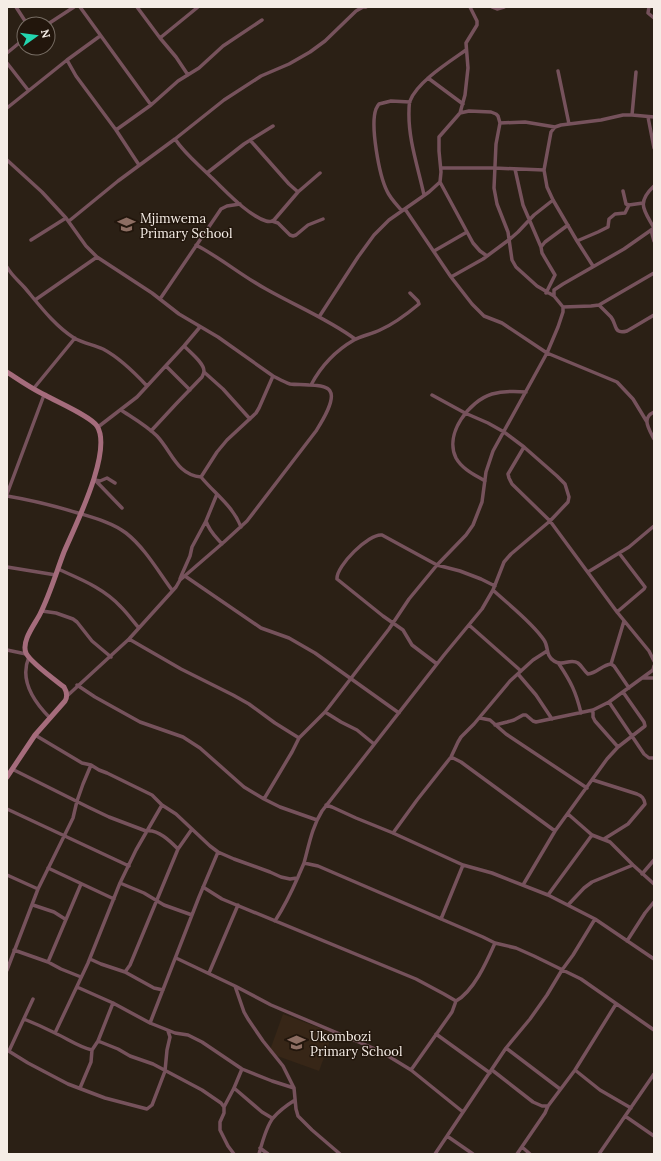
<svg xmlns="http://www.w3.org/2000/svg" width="661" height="1161" font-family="Lora,serif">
	<rect width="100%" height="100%" fill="#2b2015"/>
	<!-- built -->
	<path fill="#372617" d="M 283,1014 L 333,1033 L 319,1071 L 269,1053 Z"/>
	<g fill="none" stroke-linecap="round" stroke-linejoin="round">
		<!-- street -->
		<path stroke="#76525c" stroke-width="3.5" d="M 16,7 L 27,24
			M 80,7 L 151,105
			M 137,7 L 160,38 L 176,57 L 188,75
			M 492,7 L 497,9 L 504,7
			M 649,7 L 648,13 L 654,18
			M 48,24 L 74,7
			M 160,38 L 198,7
			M 7,53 L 24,39
			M 67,60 L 76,76 L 116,130 L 139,165
			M 7,63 L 28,90
			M 558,71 L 569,124
			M 428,78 L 463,104
			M 7,108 L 67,60 L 100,36
			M 460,113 L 465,95 L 468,68 L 466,43 L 477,25 L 477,21 L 470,7
			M 632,115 L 636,72
			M 648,117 L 654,148
			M 500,123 L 525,122 L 555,127
			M 116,130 L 151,105 L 178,81 L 199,68 L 223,46 L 262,20
			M 175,139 C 185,154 198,164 211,177 C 225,190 247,215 266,221 C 269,222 271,222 274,220 L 298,192 L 320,173
			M 250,140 L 289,184 L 298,192
			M 7,160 L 42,192 L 66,218 L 86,246 L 97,257 L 152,293 L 179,314 L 218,337 L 273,376 C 279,379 284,382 290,384 C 297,385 303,384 309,385 C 315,385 327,386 330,391 C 336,400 321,423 316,431 L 247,521 L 224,542 L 180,580 L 176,587 L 129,639 L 67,696
			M 441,168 L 494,168 L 544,170
			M 515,169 L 523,205 L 541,247
			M 207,173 L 244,144 L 273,126
			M 440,182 L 473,243 L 480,251 L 487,256
			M 654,186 C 636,203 644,210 654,228
			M 623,191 L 626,204 L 629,205 L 643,203
			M 424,195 C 418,167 408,139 409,111 C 409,108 409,104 410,101 C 417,82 449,62 466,50
			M 405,209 L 451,277 L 472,304 L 484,316 L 502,323 L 547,353 L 617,382 L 633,399 L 647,422
			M 402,211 C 397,205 390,198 387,191 C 379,175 370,125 376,109 C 377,107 378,105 379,104 L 391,101 L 410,102
			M 69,221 L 118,181 L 175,139 L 224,100 L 261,76 L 289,64 L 310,52 L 325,41 L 356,11 L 363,7 L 366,7
			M 272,221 L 278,223 L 290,235 L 293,236 L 296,235 L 308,225 L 323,219
			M 651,230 L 654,241
			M 31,240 L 66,218
			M 577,241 L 598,232 L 608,227 L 609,219 L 615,214 L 625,213 L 629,205
			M 196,245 C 221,258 242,276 266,289 C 296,306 328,319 355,339
			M 434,251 L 467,232
			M 593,266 L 577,241 L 553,200 L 547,187 L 544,170 L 551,132 L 555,127 L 561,125 L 601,120 L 623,115 L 632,115 L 654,117
			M 7,267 C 12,276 19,281 25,288 C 40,306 54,325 74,338 C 83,343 94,345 103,349 C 120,358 134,372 147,386
			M 451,277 L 483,259 L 510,239 L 518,232 L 534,215 L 553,200
			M 546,293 L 555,275 L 542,253 L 541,247 L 545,242 L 568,225
			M 160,299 L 221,209 L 227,206 L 240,204
			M 35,300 L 97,257
			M 599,305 C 603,309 607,313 611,317 C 617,324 613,335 627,331 L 654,315
			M 563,307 L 591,306 L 599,305 L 654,273
			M 319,317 L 358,257 L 374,235 L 389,220 L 429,192 L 440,182 L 441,172 L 439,151 L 439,137 L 460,113 L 469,111 L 491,112 L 496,114 L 498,116 L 500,123 L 496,144 L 494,188 L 497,204 L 508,232 L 512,260 L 516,267 L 537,286 L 554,296
			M 166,366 L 190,390
			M 204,372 L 223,389 L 250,419
			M 311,385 C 321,366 335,351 354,340 C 361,336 372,334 380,330 C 394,324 407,314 419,304 L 418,301 L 410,293
			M 34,388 L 75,338
			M 121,410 C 133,418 147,426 157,436 C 172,452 177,475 201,477 C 215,494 233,506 241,527
			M 654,412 C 641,418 649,429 654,439
			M 98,427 L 137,397 L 184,346 L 200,327
			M 151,431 L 176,404 L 202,377 C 203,375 204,373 204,371 C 204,363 190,352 184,346
			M 524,447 L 508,474 L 509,478 L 512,484 L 550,521 L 617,612 L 649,651 L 654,661
			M 201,477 L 217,452 L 227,440 L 256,413 L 259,408 L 273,376
			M 94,479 L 122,508
			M 95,480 L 100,481 L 107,478 L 115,483
			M 485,481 C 475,475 462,469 456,458 C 444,434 469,401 492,394 C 503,391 514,391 526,392
			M 7,494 L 44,395
			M 7,496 C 31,500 55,506 78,513 C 95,518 113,523 126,533 C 145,548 158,571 172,590
			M 206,521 C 209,531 216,537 222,544
			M 7,567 L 56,575
			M 58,569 C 80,579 104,588 121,607 C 127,613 133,621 139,628
			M 588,572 L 629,547 L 654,526
			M 185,576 L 261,628 L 289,638 L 315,653 L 399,713
			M 180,579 L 182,574 L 190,556 L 192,547 L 206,521 L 217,494
			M 493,590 C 509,605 532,622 544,640 C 549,647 545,655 554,661 C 562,667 570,658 578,663 C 582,666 584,671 588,674 C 597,673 602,665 611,664 L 614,666 L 629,688
			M 42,611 L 56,613 L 73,619 L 77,622 L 92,641 L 111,657
			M 617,612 L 644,589 L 645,587 L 619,553
			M 469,625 L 521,671
			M 129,639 L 181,669 L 233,695 L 249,704 L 275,723 L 299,738
			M 7,650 L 26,654
			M 29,657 C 19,680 34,702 50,718
			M 437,664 L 412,645 L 403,630 L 383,616 L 337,579 C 336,566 369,533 382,535 L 437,565 L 460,571 L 481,579 L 495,586
			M 559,664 C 571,682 576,692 581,713
			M 611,664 L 624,621
			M 518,674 L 536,695 L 552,719
			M 643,678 L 654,678
			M 77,685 L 95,697 L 140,722 L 183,737 L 200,748 L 244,787 L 264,799 L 280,807 L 317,820
			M 609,702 L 644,754 L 649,758 L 654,758
			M 593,710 L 593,717 L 595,721 L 618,747
			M 325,712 L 341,722 L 357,730 L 374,744
			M 480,718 L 490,720 L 506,734 L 587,788
			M 495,725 L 507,722 L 514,720 L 523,715 L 526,715 L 533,721 L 536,722 L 593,710 L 609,702 L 653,670 L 654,666
			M 35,735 L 82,763 L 91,765 L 99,770 L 107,773 L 152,795 L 162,805 L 176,814 L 210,846 L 218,852 L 234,859 L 270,872 L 281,877 L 290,879 L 297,878
			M 451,757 L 461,762 L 555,831
			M 12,769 L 88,807 L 109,817 L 146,831 C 158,829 170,841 178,849
			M 593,780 L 637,794 C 642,796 644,798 645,804 L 628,824 L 604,839
			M 264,799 L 292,752 L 299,738 L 325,712 L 389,629 L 409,599 L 437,565 L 466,535 L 473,525 L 482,502 L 486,472 L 493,451 L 547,353 L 558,327 L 563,312 L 563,307 L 554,296 L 554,290 L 563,284 L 624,249 L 654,228
			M 326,805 L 332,807 L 356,818 L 393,833 L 463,865 L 492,873 L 548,895 L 595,919 L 654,959
			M 7,809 L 129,866
			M 568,814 L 592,835 L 610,842 L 633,865 L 654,884
			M 393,833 L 417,800 L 451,757 L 458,742 L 461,737 L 474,724 L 510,681 L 533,660 L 547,651
			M 304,863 L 318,866 L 483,937 L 495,943 L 516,948 L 534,956 L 581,979 L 654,1030
			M 48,868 L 114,899
			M 642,874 L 654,860
			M 7,875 L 38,889
			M 120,883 L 144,893 L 164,905 L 192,915
			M 523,885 L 555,831 L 607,759 L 618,747 L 645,726 L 644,722 L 623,692
			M 203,887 L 222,899 L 416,979 L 444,994 L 456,1001 C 474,991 487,961 495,943
			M 548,895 L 592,835
			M 33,905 L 54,912 L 65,919
			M 568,905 L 584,888 L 592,882 L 633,865
			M 441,919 L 463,865
			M 275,921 C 284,907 291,893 298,877 C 300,872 302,868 304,863 C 309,845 312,827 322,811 L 444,655 L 482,609 L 493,590 L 504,562 L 511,554 L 550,521 L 568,502 L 569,497 L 565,484 L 557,476 L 524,447 L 504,432 L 488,423 L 465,413 L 432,395
			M 627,941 L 645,913 L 654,902
			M 14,950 L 48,962 L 61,969 L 81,977
			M 176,958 L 235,986 L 271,1005 L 380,1051 L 411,1070 L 463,1112
			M 90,959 L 101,964 L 125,972 L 154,988 L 163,990
			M 48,962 L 81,884
			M 7,970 L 38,889 L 73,818 L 77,801 L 83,784 L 91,765
			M 125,972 L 130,965 L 178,849 L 192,829
			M 209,973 L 238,905
			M 235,986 L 244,1012 L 248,1019 L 263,1041 L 283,1066 L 294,1088 L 296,1109 L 298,1116 L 312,1130 L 340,1154
			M 77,987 L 113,1003 L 150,1023 L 175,1033 L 188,1035 L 202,1042 L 242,1069 L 272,1081 L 294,1088
			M 24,1019 C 34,1023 45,1028 55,1033 C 68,1039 79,1047 92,1050
			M 150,1023 L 199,897 L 218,852
			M 55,1033 L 88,963 L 120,883 L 136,850 L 162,805
			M 436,1034 L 490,1073
			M 98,1041 L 113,1003
			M 506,1048 L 560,1089
			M 7,1050 L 28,1063 L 68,1084 L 105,1098 L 147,1109 L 152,1105 L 165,1071 L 167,1050 L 170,1037 L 168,1031
			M 9,1051 L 33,999
			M 411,1070 L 452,1012 L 456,1001
			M 492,1070 L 533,1102 L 542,1106 L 548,1106 L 575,1070 L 616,1004
			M 575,1070 L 600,1090 L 631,1108
			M 80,1088 L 91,1062 L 92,1050 L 98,1041 L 118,1049 L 130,1056 L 153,1064 L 202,1090 L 221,1103 L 224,1107 L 224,1113 L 220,1122 L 220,1130 L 228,1146 L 234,1154
			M 234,1088 L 262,1112 L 272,1118
			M 224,1107 L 234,1088 L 242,1069
			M 625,1116 L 654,1136
			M 447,1136 L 473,1154
			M 522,1147 L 530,1154
			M 260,1148 L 268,1154
			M 259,1154 C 262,1143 266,1127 273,1118 C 279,1111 287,1105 295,1100
			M 435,1154 L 506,1048 L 530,1019 L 547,995 L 562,970 L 573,955 L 595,919
			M 517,1154 L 545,1113 L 548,1106
			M 599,1154 L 654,1074"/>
		<!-- secondary -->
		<path stroke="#a56c7c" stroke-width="5" d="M 7,372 C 19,380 32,389 45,395 C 57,402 90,416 97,426 C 113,451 75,526 64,552 C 56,573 50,594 40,614 C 35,624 21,641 26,653 C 30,662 55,680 64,687 C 67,692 68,696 65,701 L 35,735 L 7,777"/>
	</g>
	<!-- icons -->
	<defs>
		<symbol id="school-bare" viewBox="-9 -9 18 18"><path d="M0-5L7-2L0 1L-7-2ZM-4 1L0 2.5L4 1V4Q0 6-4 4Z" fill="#8d6e63" stroke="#22160c" stroke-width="2.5" paint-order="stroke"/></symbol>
	</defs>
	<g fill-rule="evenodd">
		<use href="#school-bare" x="114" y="212" width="25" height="25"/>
		<use href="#school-bare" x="284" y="1030" width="25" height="25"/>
	</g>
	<g text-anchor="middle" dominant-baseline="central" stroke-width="3" stroke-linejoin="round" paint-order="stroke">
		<!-- poi labels -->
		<g font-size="13" fill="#f5ede6" stroke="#22160c" text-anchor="start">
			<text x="140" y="218">Mjimwema<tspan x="140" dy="15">Primary School</tspan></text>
			<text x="310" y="1036">Ukombozi<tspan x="310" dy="15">Primary School</tspan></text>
		</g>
	</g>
	<!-- border -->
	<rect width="661" height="1161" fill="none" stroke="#f5ede6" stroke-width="16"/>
	<!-- north arrow -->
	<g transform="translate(36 36) rotate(76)"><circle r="19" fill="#22160c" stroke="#766c63"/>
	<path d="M0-3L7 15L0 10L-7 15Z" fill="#23d5af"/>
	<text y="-6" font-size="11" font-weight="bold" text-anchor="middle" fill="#f5ede6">N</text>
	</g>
</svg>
